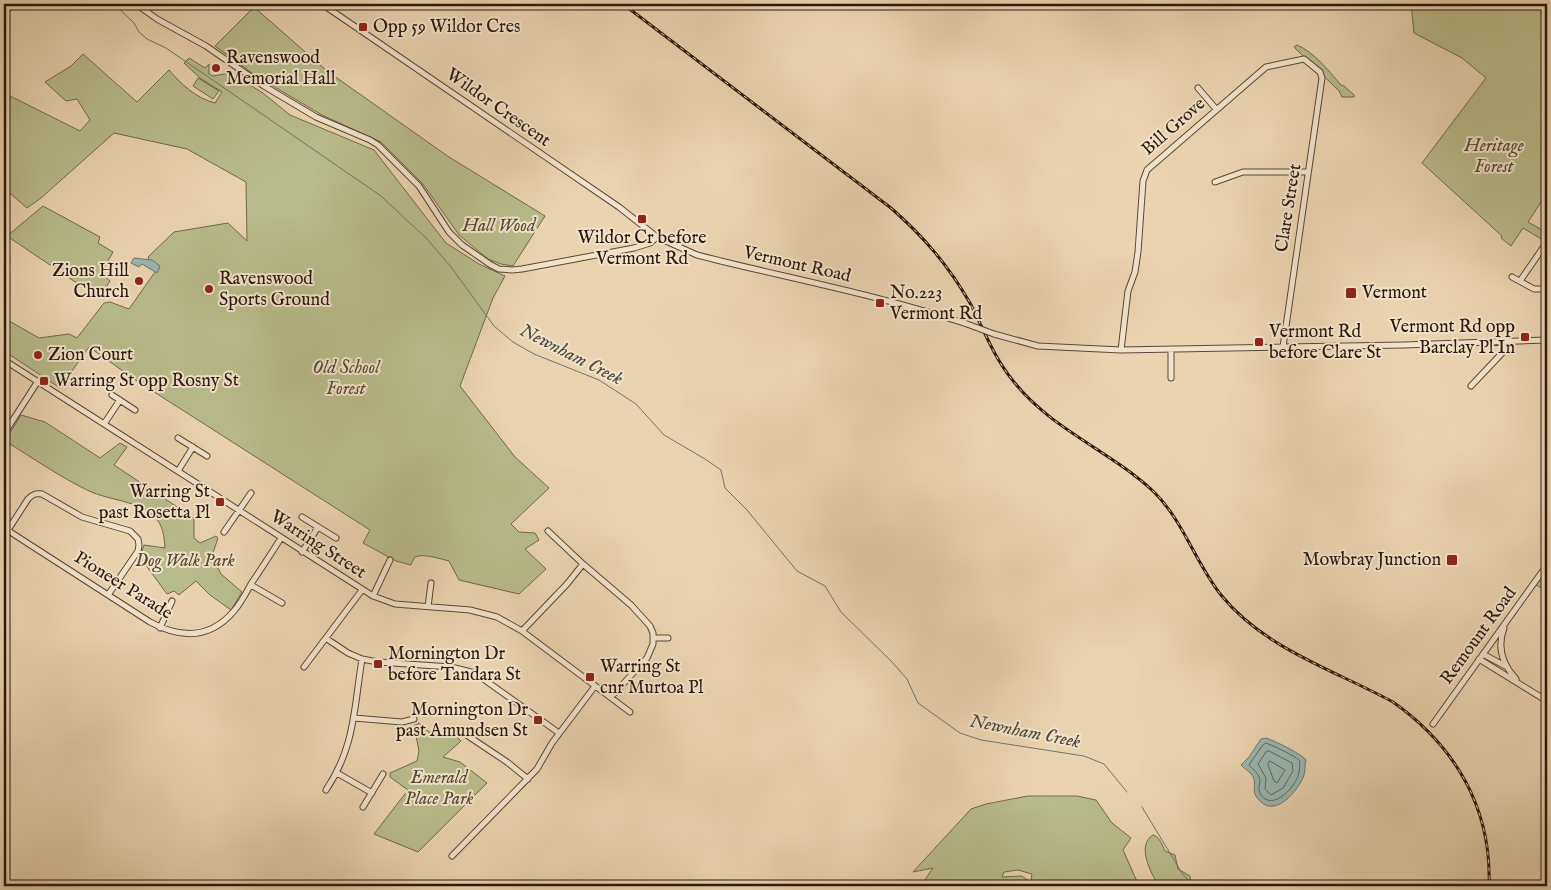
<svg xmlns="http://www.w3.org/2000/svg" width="1551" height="890" font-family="'IM FELL English',serif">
	<rect width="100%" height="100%" fill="#ead4af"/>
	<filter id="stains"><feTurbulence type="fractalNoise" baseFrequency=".004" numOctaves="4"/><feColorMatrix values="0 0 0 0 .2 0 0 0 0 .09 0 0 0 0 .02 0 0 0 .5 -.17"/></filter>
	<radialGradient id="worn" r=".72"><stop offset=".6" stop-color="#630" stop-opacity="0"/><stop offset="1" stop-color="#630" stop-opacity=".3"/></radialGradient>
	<!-- green -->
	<path fill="#b8bc8a" stroke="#706a4a" d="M 1411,4 L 1547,4 L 1547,193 L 1528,222 L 1546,232 L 1541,239 L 1523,228 L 1511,246 L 1501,238 L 1502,236 L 1422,163 L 1486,78 L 1462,58 L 1414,33 Z
		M 254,7 L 327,71 L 449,157 L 545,216 L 513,266 L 501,264 L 488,259 L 459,235 L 423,184 L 381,142 L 322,115 L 256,76 L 215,46 Z
		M 1297,45 C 1314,52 1329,71 1341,85 L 1344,86 L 1354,95 L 1354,97 L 1342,97 L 1339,91 L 1296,49 L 1294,47 Z
		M 83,54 L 137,102 L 169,70 C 182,85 196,98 215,103 L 222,92 L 200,78 L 184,63 L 189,58 L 205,68 L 209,64 L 209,74 L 213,76 L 230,73 L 263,93 L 290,115 L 374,150 L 446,243 L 479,264 L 505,276 L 493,298 L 460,386 L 515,457 L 549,488 L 511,524 L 519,532 L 535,533 L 539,540 L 525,549 L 546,569 L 519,594 L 459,580 L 449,561 C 441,559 422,553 415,557 C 413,559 412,563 411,565 L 396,561 L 363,543 L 370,530 L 137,381 L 89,347 L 60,388 L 4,351 L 4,318 L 39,338 L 69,334 L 77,338 L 104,303 L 110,302 L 129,309 L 155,272 L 148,257 L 174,232 L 228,223 L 247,241 L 246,182 L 187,149 L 114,133 L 41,198 L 27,208 L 4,188 L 4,93 L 80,131 L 90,120 L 77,99 L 66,101 L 45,82 L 71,66 Z
		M 198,78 L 219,91 L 213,99 L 193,86 Z
		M 43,206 L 100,237 L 98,243 L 113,252 L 101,273 L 110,281 L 99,298 L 7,236 Z
		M 21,415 L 45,422 L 100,458 L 120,443 L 127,447 L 114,465 L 194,518 L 194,538 L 200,543 L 216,536 L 218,538 L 212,556 L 221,574 L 242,592 L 231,610 L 210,595 L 196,581 L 179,595 L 174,591 L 167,594 L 140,557 L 144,545 L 165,548 C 164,535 163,525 154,516 C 139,501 108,500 89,491 C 60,477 33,458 5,441 Z
		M 1547,571 L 1547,591 L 1536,585 Z
		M 419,723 L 434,736 L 456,736 L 461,741 L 443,757 L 460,762 L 487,783 L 418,852 L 374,834 L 408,790 L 390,777 L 390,773 L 417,761 L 419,751 L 414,726 Z
		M 1028,796 L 1077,796 L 1096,800 L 1112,823 L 1131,838 L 1123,850 L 1139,886 L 1078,886 L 1077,885 L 1076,886 L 1067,886 L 1067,885 L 1036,886 L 1031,880 L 1032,874 L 1018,870 L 1004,872 L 1002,877 L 1022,876 L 1030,882 L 1027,883 L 1015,881 L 1014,885 L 1018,886 L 903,886 L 924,881 L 933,868 L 913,872 L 971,809 L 986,804 Z
		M 1153,835 C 1160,837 1162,845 1165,851 L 1175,855 L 1178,869 L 1190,876 L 1191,886 L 1159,886 C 1151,874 1136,845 1153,835 Z"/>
	<!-- water -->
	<path fill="#99b7b2" stroke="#6c786f" d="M 134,258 L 152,260 L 160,266 L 157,273 L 142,264 L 139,267 L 131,263 Z
		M 1266,738 C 1275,741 1300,753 1306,760 C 1304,765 1306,770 1304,775 C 1299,790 1275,819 1259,800 C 1251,792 1256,787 1254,779 C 1252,773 1245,769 1241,765 L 1249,757 L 1261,739 Z"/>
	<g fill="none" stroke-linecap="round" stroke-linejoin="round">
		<!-- shore -->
		<path stroke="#61685e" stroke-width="1" d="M 1266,743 C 1272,745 1297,757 1300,761 C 1299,765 1300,768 1299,772 C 1297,786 1273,812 1261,795 C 1257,789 1260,786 1260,780 C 1259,773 1253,770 1249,765 L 1262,746 Z
			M 1269,751 L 1292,763 L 1293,771 L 1283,788 L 1271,795 L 1265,789 L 1266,778 L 1258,764 L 1266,752 Z
			M 1270,761 L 1285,770 L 1277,783 L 1274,781 L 1268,765 Z"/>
		<!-- stream -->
		<path stroke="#6c786f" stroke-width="1" d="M 114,4 L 134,23 L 139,32 L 147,39 L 166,48 L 185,61 L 381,196 L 427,239 L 451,267 L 494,326 L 513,342 L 534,354 L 599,380 L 636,404 L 664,435 L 705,459 L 721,470 L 725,488 L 747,510 L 797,571 L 825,586 L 841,612 L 892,662 L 907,679 L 918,703 L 960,733 L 981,740 L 1084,756 L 1104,764 L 1127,792
			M 4,10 L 13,4
			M 4,417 L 6,420
			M 1142,807 L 1182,873 L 1193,886"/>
		<defs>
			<path id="minor" d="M 136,4 L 157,19 L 206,46 L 264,86 L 316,117 L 370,140 L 378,145 L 419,186 L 449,232 L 462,245 L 491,265 L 499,269 L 512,270 L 522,269 L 634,248 L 650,243 L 657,237
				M 322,4 L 619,207 L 657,237 L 697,255 C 787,278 879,295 967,324
				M 1198,88 L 1216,109
				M 1215,182 L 1243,172 L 1308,172
				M 1512,277 L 1534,289 L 1547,289
				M 1520,281 L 1547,242
				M 994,334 L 1038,346 L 1121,350 L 1404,345 L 1547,340
				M 1121,350 L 1128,291 L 1135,272 L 1138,252 L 1143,181 L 1147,170 L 1266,67 L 1304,59 L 1320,72 L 1322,78 L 1283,347
				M 1171,350 L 1171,378
				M 4,360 L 373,596 L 395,604 L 470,610 L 497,617 L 522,631 L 630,712
				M 1471,386 L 1505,350 L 1509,342
				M 112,395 L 135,410
				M 104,424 L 120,400
				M 4,434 L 38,381
				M 178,438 L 207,456
				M 178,471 L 193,447
				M 302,517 L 336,538
				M 4,528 L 150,622 C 181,639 210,639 234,611 C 241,603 246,593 251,584 C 261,569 271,554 281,538
				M 8,530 L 28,499 C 33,494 36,493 42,494 L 82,517 L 130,531 L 138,539 L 139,545 L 138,551 L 108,595
				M 548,531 L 583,564 L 631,605 L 650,626 L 653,633 L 653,644 L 647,658 L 611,697
				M 224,532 L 251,493
				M 302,552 L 318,527
				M 251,585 L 282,603
				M 373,596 L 390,560
				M 428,607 L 431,583
				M 160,628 L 172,601
				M 1504,628 C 1497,647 1502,664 1516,679
				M 522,631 L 567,584 L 583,564
				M 654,638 L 668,638
				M 327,639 L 348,653 L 362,659 L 378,662 L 451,667 L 475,673 L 559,733
				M 1483,654 L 1505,666
				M 1479,659 L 1547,701
				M 304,667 L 362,590
				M 354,718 L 402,722 L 414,719
				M 1433,724 L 1547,565
				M 465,734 L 507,762 L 528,779
				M 337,773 L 372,793
				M 326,790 C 355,747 354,708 362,659
				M 363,807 L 383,774
				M 452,856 L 537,769 L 552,743 L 595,686"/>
		</defs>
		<!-- minor casing -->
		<use href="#minor" stroke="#594833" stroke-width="7"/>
		<!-- minor -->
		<use href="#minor" stroke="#f1e3cb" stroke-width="5"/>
		<defs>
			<path id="rail" d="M 623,4 L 891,208 C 924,237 948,265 970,303 C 984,330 994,358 1014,382 C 1051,429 1110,451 1153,491 C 1183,520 1195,562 1221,595 C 1265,649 1334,670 1393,702 C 1455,746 1492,808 1489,886"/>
		</defs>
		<!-- rail casing -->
		<use href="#rail" stroke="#29190a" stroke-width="3"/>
		<!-- rail -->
		<use href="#rail" stroke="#f1e3cb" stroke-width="1" stroke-dasharray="4" stroke-linecap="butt"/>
		<defs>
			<path id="minor-bridge" d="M 967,324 L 994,334"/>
		</defs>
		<!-- minor-bridge casing -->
		<use href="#minor-bridge" stroke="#594833" stroke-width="7" stroke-linecap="butt"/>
		<!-- minor-bridge -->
		<use href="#minor-bridge" stroke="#f1e3cb" stroke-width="5"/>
	</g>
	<!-- markers -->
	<g fill="#8f2418" stroke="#f1e3cb" stroke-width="2">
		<rect x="358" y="22" width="10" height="10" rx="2.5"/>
		<circle cx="216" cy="68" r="5"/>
		<rect x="637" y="214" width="10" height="10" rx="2.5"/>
		<circle cx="139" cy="281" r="5"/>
		<circle cx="209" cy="289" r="5"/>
		<rect x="1345" y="287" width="12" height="12" rx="2.5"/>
		<rect x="875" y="298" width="10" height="10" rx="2.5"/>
		<rect x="1520" y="332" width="10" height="10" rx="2.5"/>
		<rect x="1254" y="337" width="10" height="10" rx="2.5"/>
		<circle cx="38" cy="355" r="5"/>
		<rect x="39" y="376" width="10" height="10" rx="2.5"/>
		<rect x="215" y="497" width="10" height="10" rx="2.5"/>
		<rect x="1446" y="554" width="12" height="12" rx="2.5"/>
		<rect x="373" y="659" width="10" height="10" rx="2.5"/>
		<rect x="585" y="672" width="10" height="10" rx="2.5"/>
		<rect x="533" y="715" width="10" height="10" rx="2.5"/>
	</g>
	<g text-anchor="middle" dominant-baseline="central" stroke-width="4" stroke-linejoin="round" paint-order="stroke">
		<!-- poi labels -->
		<g font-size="18" fill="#29190a" stroke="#f1e3cb" text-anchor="start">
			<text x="373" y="27">Opp 59 Wildor Cres</text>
			<text x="226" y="58">Ravenswood<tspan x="226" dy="21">Memorial Hall</tspan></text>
			<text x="642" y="238" text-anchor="middle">Wildor Cr before<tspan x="642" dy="21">Vermont Rd</tspan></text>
			<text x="129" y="271" text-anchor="end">Zions Hill<tspan x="129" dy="21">Church</tspan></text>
			<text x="219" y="279">Ravenswood<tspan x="219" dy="21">Sports Ground</tspan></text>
			<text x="890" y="293">No.223<tspan x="890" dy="21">Vermont Rd</tspan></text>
			<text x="1362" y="293">Vermont</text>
			<text x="1515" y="327" text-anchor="end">Vermont Rd opp<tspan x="1515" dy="21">Barclay Pl In</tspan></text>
			<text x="1269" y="332">Vermont Rd<tspan x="1269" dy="21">before Clare St</tspan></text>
			<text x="48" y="355">Zion Court</text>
			<text x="54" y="381">Warring St opp Rosny St</text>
			<text x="210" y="492" text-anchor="end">Warring St<tspan x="210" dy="21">past Rosetta Pl</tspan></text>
			<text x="1441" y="560" text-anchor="end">Mowbray Junction</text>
			<text x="388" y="654">Mornington Dr<tspan x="388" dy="21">before Tandara St</tspan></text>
			<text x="600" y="667">Warring St<tspan x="600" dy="21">cnr Murtoa Pl</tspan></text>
			<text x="528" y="710" text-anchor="end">Mornington Dr<tspan x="528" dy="21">past Amundsen St</tspan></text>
		</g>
		<!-- street labels -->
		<g font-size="18" fill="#29190a" stroke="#f1e3cb">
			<text transform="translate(498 108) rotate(35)">Wildor Crescent</text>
			<text transform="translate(1174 127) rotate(-41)">Bill Grove</text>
			<text transform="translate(1289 208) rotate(-81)">Clare Street</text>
			<text transform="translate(797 265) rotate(13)">Vermont Road</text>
			<text transform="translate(318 545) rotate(33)">Warring Street</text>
			<text transform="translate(123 586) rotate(32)">Pioneer Parade</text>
			<text transform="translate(1479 636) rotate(-54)">Remount Road</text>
		</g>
		<!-- park labels -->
		<g font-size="18" font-style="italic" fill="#544a30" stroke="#f1e3cb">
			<text x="1494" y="146">Heritage<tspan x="1494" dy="21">Forest</tspan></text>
			<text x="499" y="226">Hall Wood</text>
			<text x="346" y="368">Old School<tspan x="346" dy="21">Forest</tspan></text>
			<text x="185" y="561">Dog Walk Park</text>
			<text x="439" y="778">Emerald<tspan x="439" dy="21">Place Park</tspan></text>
		</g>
		<!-- water labels -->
		<g font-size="19" font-style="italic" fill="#4b483c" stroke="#f1e3cb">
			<text transform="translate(571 355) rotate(27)">Newnham Creek</text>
			<text transform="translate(1025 732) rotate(11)">Newnham Creek</text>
		</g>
	</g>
	<!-- margin -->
	<rect width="1551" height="890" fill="none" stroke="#ead4af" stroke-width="20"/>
	<rect x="5" y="5" width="1541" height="880" fill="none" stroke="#29190a" stroke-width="2.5"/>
	<rect x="10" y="10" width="1531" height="870" fill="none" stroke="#29190a"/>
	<rect width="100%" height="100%" filter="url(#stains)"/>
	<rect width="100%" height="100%" fill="url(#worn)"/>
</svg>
